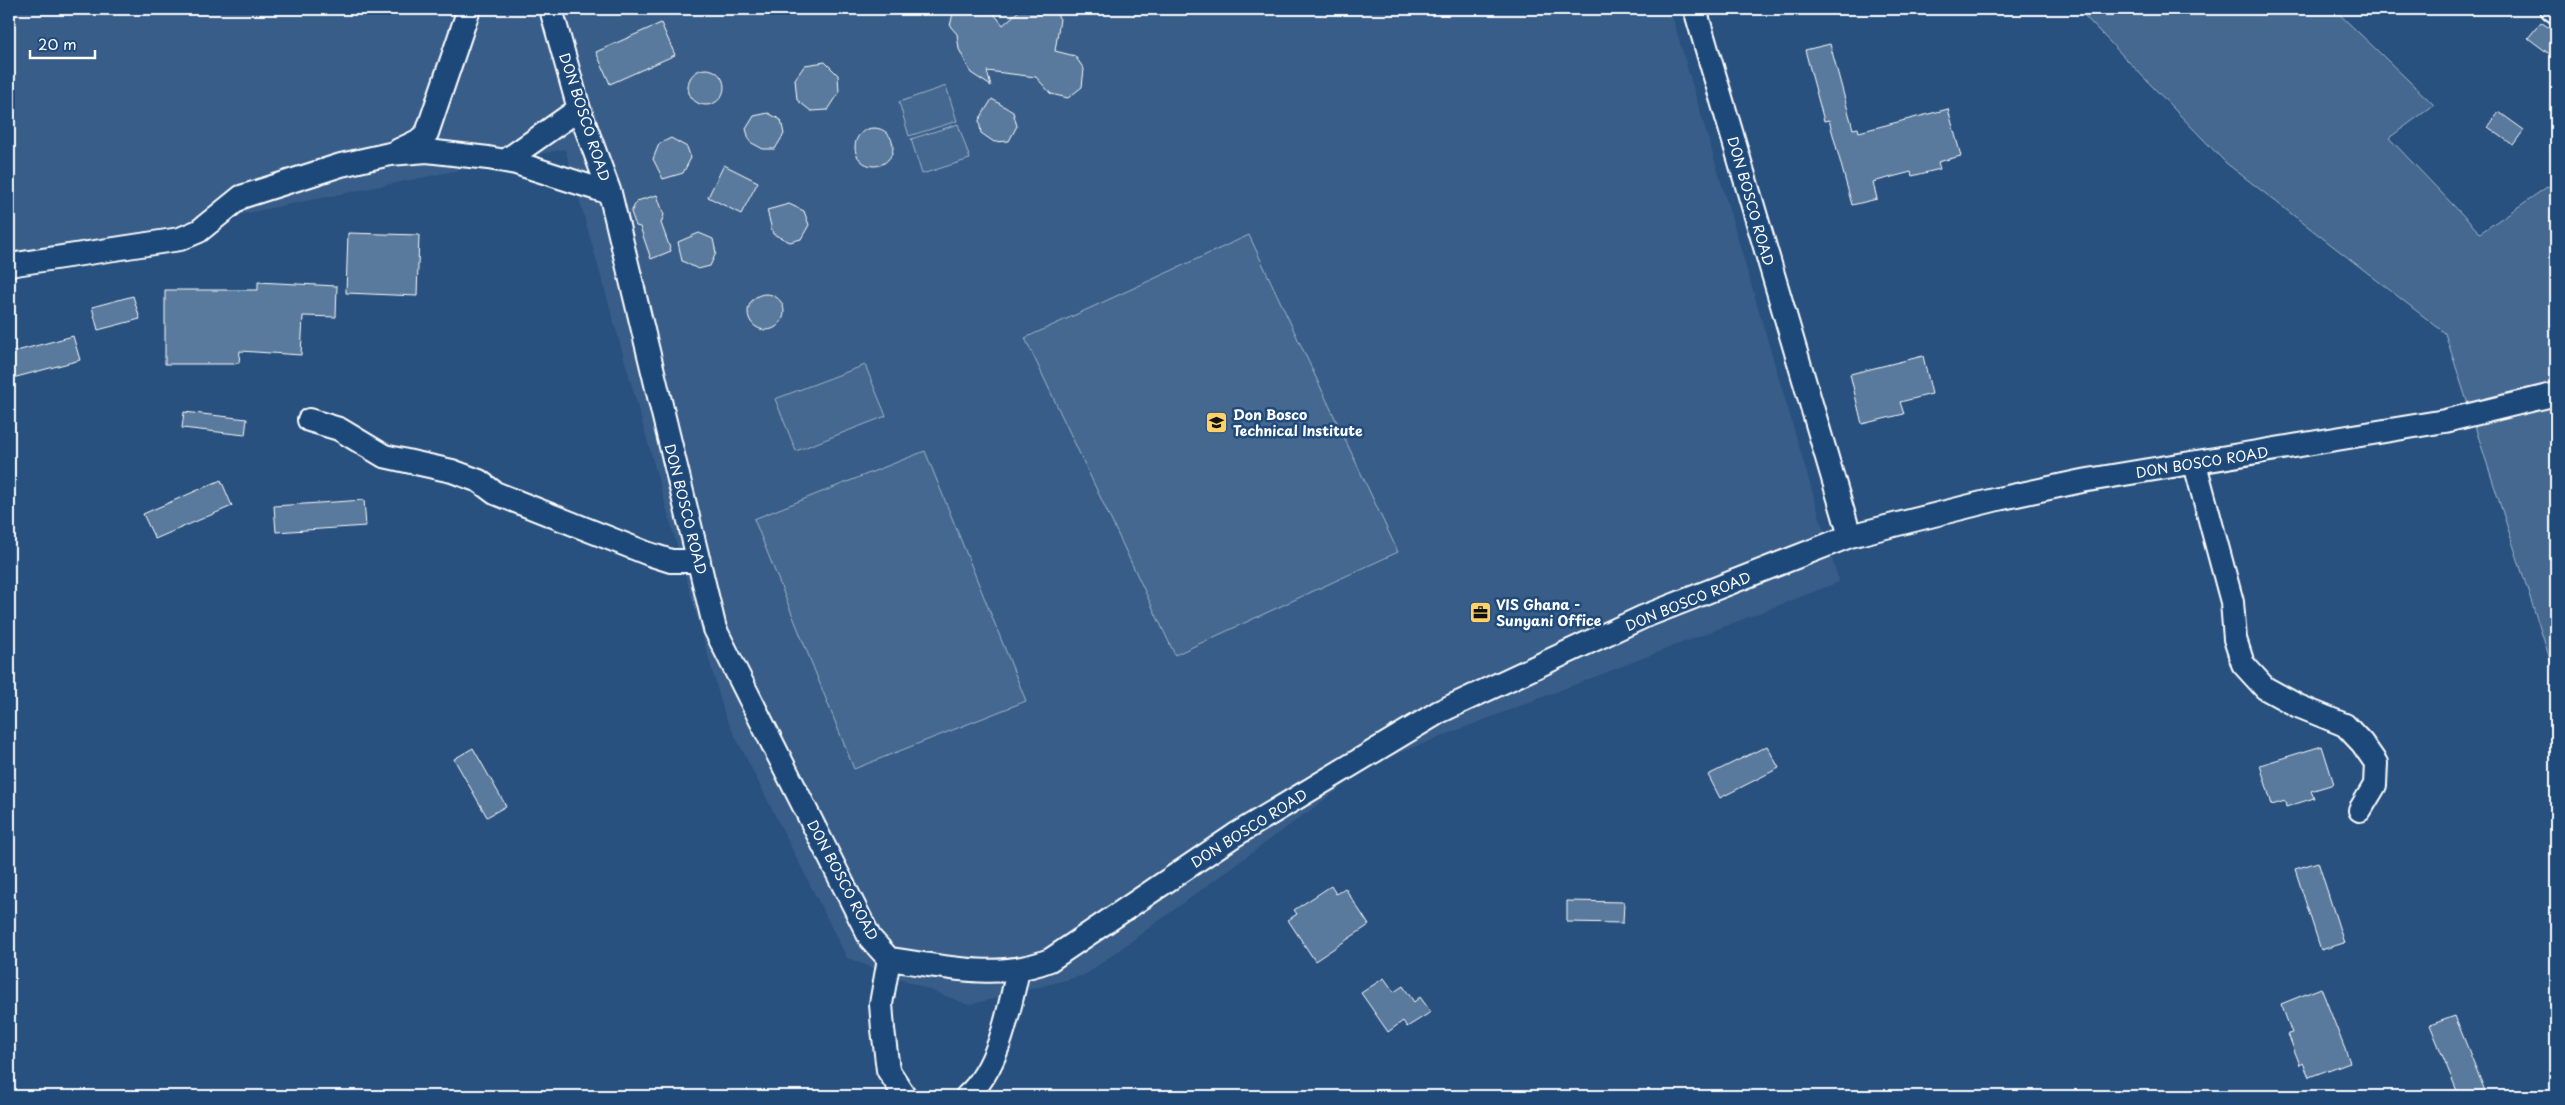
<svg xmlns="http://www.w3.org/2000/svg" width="2565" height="1105" font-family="'Playpen Sans',sans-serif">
	<rect width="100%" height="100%" fill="#28517f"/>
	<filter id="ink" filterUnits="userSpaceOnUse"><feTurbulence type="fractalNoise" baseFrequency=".02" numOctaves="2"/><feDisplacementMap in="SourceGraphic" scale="10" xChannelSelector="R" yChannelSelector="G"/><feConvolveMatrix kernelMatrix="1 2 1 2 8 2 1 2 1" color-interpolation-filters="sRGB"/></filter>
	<g filter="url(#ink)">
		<!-- built -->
		<path fill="#375d88" d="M 9,9 L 1670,9 L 1839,582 L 1376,762 L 1085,975 L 969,1005 L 847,958 L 725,716 L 565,149 L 9,261 Z"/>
		<!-- green -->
		<path fill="#446890" stroke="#a2b4c8" d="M 2078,9 L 2334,9 L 2434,105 L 2389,138 L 2480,233 L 2547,187 L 2556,191 L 2556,678 L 2445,333 L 2226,163 Z
			M 946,86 L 957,121 L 909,136 L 899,102 Z
			M 958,124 L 970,159 L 922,174 L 911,139 Z
			M 1249,235 L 1398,552 L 1175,655 L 1025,338 Z
			M 865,365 L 886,416 L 796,451 L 775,399 Z
			M 925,451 L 1026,701 L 854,769 L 754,519 Z"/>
		<!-- building -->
		<path fill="#5a7a9d" stroke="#fff" d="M 954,9 L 990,9 L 1003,25 L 1021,9 L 1053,9 L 1060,19 L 1055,51 L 1075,56 L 1084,69 L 1082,87 L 1068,98 L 1051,94 L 1036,77 L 987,71 L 991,86 L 971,73 L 959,49 L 957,34 L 950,26 Z
			M 2541,22 L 2556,33 L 2556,59 L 2528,38 Z
			M 661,23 L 675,55 L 610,84 L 596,52 Z
			M 1830,44 L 1853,129 L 1858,128 L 1859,132 L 1948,109 L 1961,156 L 1938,162 L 1940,169 L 1912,176 L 1911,172 L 1873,182 L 1877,199 L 1852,205 L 1829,120 L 1824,121 L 1805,50 Z
			M 825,62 L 838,75 L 839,93 L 828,110 L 811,111 L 797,100 L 795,79 L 805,65 Z
			M688 87a18 18 0 1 1 36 0a18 18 0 1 1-36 0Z
			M 992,99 L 1013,112 L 1017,126 L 1009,141 L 994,142 L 981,133 L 979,120 Z
			M 2499,112 L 2524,130 L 2513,145 L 2488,127 Z
			M 768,113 L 781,120 L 784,134 L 775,149 L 763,149 L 750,142 L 746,129 L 754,116 Z
			M855 147a19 19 0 1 1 38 0a19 19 0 1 1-38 0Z
			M 671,138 L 687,147 L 691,158 L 683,173 L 663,179 L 653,159 L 659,144 Z
			M 724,165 L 758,182 L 741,214 L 708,197 Z
			M 657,195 L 664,215 L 661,223 L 671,251 L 651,259 L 640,227 L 636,226 L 631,212 L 637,201 Z
			M 789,204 L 804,211 L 809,225 L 801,239 L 790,242 L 773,234 L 767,210 Z
			M 348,233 L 419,235 L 417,296 L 346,293 Z
			M 699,233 L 713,239 L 716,253 L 710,266 L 698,269 L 682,261 L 678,242 Z
			M 258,282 L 337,286 L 336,317 L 303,316 L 301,355 L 240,351 L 239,363 L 234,364 L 165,364 L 165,290 L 258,290 Z
			M748 312a18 18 0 1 1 36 0a18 18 0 1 1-36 0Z
			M 133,296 L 140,319 L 98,330 L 92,307 Z
			M 73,336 L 80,360 L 9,379 L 9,353 Z
			M 1923,356 L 1932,394 L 1900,402 L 1904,414 L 1862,424 L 1850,374 Z
			M 184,412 L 247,419 L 245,435 L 182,428 Z
			M 221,480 L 232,506 L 155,539 L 143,514 Z
			M 364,500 L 366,526 L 276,532 L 274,506 Z
			M 1767,746 L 1779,768 L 1720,798 L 1708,775 Z
			M 2322,746 L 2334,784 L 2311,791 L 2314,798 L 2286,807 L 2285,801 L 2272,805 L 2260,765 Z
			M 473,748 L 506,806 L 487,817 L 454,759 Z
			M 2318,862 L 2344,943 L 2321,950 L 2295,869 Z
			M 1331,886 L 1336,894 L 1345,888 L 1369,925 L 1315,961 L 1288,920 L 1297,914 L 1294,910 Z
			M 1567,901 L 1624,902 L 1623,923 L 1567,922 Z
			M 1384,978 L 1394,992 L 1403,986 L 1414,1002 L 1420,997 L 1431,1012 L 1407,1027 L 1403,1021 L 1388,1032 L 1361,993 Z
			M 2321,988 L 2350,1062 L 2309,1077 L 2303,1063 L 2300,1065 L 2288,1034 L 2292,1033 L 2281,1004 Z
			M 2455,1016 L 2487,1096 L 2459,1096 L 2430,1025 Z"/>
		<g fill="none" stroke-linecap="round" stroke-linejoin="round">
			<defs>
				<path id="minor" d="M 551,9 L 579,109 L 610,193 L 715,629 L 870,938 L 889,959 C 943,966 998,981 1050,960 L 1235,835 L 1439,712 L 1643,617 L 1850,536 L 1998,499 L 2082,481 L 2445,421 L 2556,394
					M 1695,9 L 1850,536
					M 2552,9 L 2556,12
					M 399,150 L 418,141 L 427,133 L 469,9
					M 505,161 L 579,109
					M 9,265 L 180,239 L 199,231 L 241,197 L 341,165 L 390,154 L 427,151 L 488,158 L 516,163 L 610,193
					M 309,420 L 339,429 L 384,456 L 452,471 L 479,481 L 495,493 L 649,554 L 671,561 L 699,561
					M 2195,464 L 2232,602 L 2235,639 L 2243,664 L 2265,688 L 2298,706 L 2345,725 L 2362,743 L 2376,763 L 2375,785 L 2360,810
					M 889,959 L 881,1004 L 883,1029 L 888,1070 L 905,1096
					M 967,1096 C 999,1068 1009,1010 1018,970"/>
			</defs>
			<!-- minor casing -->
			<use href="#minor" stroke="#fff" stroke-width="26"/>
			<!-- minor -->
			<use href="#minor" stroke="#1f4a7a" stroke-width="22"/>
		</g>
	</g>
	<!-- icons -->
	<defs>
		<symbol id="school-square" viewBox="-11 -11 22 22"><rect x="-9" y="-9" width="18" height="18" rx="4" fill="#ffd166" stroke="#1f4a7a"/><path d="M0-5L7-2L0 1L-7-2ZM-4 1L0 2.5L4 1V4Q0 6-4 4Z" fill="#111"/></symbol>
		<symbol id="office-square" viewBox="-11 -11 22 22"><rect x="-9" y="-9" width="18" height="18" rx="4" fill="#ffd166" stroke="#1f4a7a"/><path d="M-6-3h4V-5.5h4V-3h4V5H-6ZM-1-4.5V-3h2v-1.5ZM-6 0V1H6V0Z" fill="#111"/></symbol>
	</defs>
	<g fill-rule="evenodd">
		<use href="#school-square" x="1204" y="410" width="25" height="25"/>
		<use href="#office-square" x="1468" y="600" width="25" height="25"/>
	</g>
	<g text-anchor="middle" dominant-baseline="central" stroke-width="5" stroke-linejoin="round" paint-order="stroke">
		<!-- street labels -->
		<g font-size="14" fill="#fff" stroke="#1f4a7a">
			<text transform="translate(585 117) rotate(72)">DON BOSCO ROAD</text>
			<text transform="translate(1751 201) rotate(74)">DON BOSCO ROAD</text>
			<text transform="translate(2202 462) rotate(-9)">DON BOSCO ROAD</text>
			<text transform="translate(686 509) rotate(76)">DON BOSCO ROAD</text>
			<text transform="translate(1688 601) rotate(-22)">DON BOSCO ROAD</text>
			<text transform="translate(1249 828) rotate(-32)">DON BOSCO ROAD</text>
			<text transform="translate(843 880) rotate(62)">DON BOSCO ROAD</text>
		</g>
		<!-- poi labels -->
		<g font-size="14" font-weight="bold" fill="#fff" stroke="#1f4a7a" text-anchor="start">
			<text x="1233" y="414">Don Bosco<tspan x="1233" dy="16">Technical Institute</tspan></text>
			<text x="1496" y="604">VIS Ghana -<tspan x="1496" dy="16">Sunyani Office</tspan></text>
		</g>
	</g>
	<!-- margin -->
	<rect width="2565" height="1105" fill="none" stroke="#1f4a7a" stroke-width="30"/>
	<rect x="15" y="15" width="2535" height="1075" fill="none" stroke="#fff" stroke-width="2" filter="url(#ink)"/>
	<!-- scale -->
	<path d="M30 50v8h65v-8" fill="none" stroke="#ffffff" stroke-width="2.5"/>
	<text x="38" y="50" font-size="15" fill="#ffffff" stroke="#1f4a7a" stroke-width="4" paint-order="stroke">20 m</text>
</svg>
